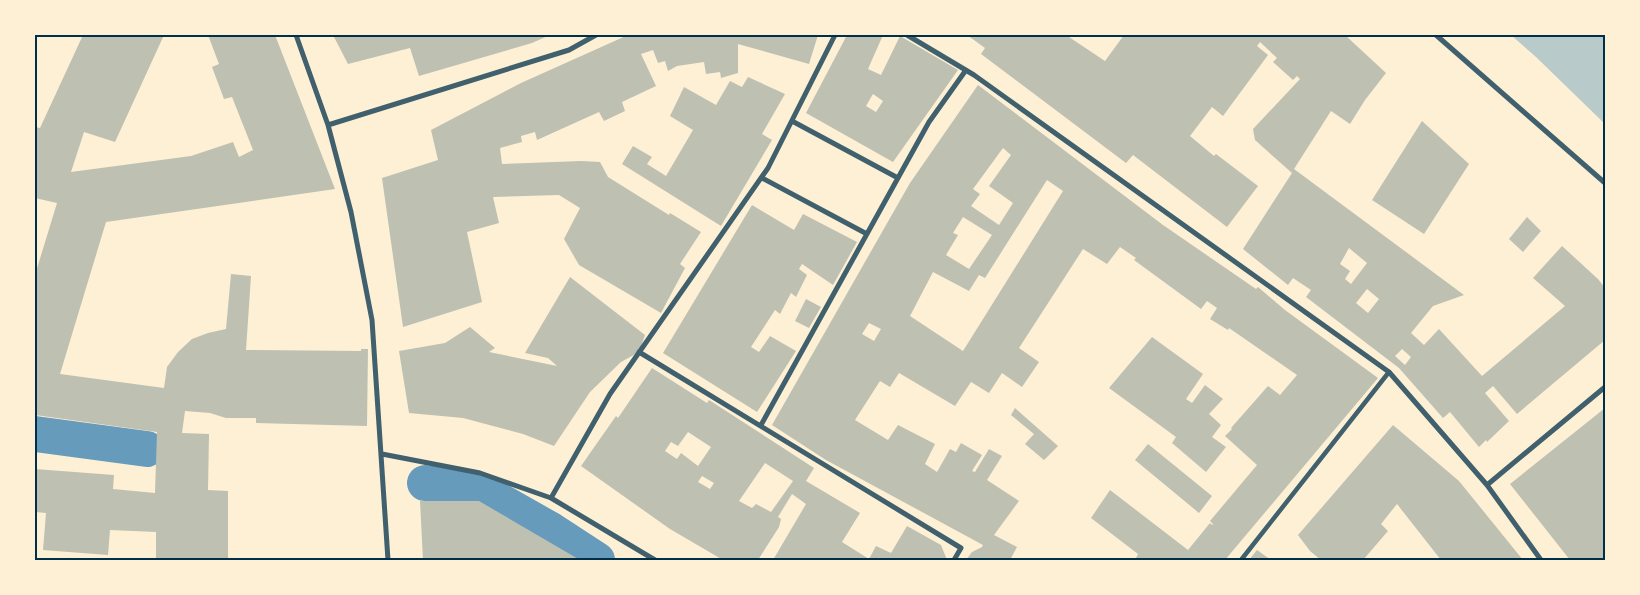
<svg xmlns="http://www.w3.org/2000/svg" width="1640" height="595" font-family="Manrope,sans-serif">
	<rect width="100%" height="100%" fill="#fdf0d5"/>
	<!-- green -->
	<path fill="#b9caca" d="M 1511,35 L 1605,35 L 1605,124 L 1536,57 Z"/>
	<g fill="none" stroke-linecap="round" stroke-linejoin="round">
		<!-- canal -->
		<path stroke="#669bbc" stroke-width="36" d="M 35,434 L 147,449
			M 425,483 L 480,490 L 551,530 L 597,560"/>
	</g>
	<!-- building -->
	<path fill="#bec0b2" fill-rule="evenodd" d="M 83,35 L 164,35 L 115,142 L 84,132 L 71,172 L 191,156 L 233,142 L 239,157 L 253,150 L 232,97 L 224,99 L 212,67 L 219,64 L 208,35 L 275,35 L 335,189 L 106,222 L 60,374 L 164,388 L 167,367 L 178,352 L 192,339 L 208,333 L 226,329 L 231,274 L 251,276 L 246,350 L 361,351 L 361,349 L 368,349 L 367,426 L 256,423 L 256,418 L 226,418 L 210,413 L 185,411 L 182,433 L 209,434 L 208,490 L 228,491 L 228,560 L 156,560 L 156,532 L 110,530 L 108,555 L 43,550 L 46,513 L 35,512 L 35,469 L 114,475 L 113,489 L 155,493 L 157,432 L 35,415 L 35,275 L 57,203 L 35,198 L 35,127 L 40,128 Z
		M 333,35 L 550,35 L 532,43 L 419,76 L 410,48 L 348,64 Z
		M 628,35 L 818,35 L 809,64 L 738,44 L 738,73 L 721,78 L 720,72 L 706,74 L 704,62 L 677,66 L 668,71 L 665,61 L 658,63 L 653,50 L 641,54 L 656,86 L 622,102 L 625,111 L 604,121 L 599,112 L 537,140 L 535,132 L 521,136 L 522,142 L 500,148 L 502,164 L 581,161 L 600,162 L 608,177 L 669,215 L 670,213 L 701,232 L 680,264 L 685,268 L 661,313 L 579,265 L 564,239 L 580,208 L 559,195 L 493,197 L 499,223 L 467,232 L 482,302 L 403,327 L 382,178 L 438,160 L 431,130 L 521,83 Z
		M 847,35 L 883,35 L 868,69 L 881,75 L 900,36 L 958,70 L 893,162 L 806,113 ZM 873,94 L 883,101 L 876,112 L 866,106 Z
		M 967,35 L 1066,35 L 1105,61 L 1124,35 L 1345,35 L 1386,73 L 1365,100 L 1350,124 L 1331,111 L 1294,169 L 1464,295 L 1433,306 L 1411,333 L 1424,345 L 1439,329 L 1482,376 L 1565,306 L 1533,278 L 1562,246 L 1598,279 L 1605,288 L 1605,340 L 1517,414 L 1493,386 L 1485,393 L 1509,421 L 1487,442 L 1486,440 L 1479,447 L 1450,412 L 1443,418 L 1399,368 L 1306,297 L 1311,290 L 1293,278 L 1288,285 L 1243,249 L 1292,173 L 1255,140 L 1253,129 L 1300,79 L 1297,76 L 1293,80 L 1273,62 L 1277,58 L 1260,42 L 1257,46 L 1268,55 L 1223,116 L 1212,107 L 1190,136 L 1214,156 L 1216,154 L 1258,186 L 1227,227 L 1133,155 L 1126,163 L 981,54 L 985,48 ZM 1349,248 L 1367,263 L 1351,284 L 1345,279 L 1350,271 L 1340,264 ZM 1367,289 L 1379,299 L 1368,313 L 1356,303 ZM 1402,349 L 1411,357 L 1405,365 L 1395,356 Z
		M 748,77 L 785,94 L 762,134 L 772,140 L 721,226 L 622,164 L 633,146 L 652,157 L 647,164 L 666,176 L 693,130 L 670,116 L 684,87 L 716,105 L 730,81 L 742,87 Z
		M 978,85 L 1163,225 L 1256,289 L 1258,287 L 1285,310 L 1378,378 L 1225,560 L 1135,560 L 1138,554 L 1091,518 L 1110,490 L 1188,550 L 1210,523 L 1212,525 L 1213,524 L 1210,521 L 1257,465 L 1225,436 L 1232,429 L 1231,428 L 1268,386 L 1280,395 L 1297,375 L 1229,328 L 1228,330 L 1210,319 L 1217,308 L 1207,301 L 1201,309 L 1134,260 L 1136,258 L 1120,247 L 1107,264 L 1083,249 L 1019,348 L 1039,362 L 1022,387 L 1002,373 L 989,393 L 971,382 L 955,406 L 899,373 L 890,387 L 880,381 L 855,420 L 888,440 L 898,425 L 935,444 L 925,464 L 937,472 L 950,449 L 956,452 L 961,443 L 982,455 L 972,471 L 975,472 L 989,449 L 1002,456 L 987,480 L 1019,501 L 994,535 L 1017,547 L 1010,560 L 966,560 L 972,552 L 982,547 L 983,545 L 826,460 L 772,425 L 910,183 ZM 1003,148 L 1011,155 L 989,186 L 1013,203 L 999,225 L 971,206 L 980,194 L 973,189 ZM 1047,180 L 1063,191 L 963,351 L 910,316 L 933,272 L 969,291 L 979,275 L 985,278 ZM 963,217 L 992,235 L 969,269 L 946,255 L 958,235 L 953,233 ZM 869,323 L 881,329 L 874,341 L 862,334 Z
		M 1422,121 L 1469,164 L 1424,234 L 1372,200 Z
		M 752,205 L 794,230 L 803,214 L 857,242 L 833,285 L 802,264 L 799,269 L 807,275 L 796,297 L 791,293 L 780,314 L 775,310 L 751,347 L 759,352 L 770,336 L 796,351 L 757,412 L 663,353 Z
		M 1527,217 L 1541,231 L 1523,252 L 1509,239 Z
		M 570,277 L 645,335 L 639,352 L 621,362 L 590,392 L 554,446 L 523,434 L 463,418 L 409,413 L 399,351 L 445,343 L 470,327 L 495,348 L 489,352 L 557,366 L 548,358 L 525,353 Z
		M 806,299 L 821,307 L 809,328 L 795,321 Z
		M 1152,337 L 1203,374 L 1186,399 L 1192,403 L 1205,385 L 1223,399 L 1209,414 L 1221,425 L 1212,437 L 1226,447 L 1206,472 L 1172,443 L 1176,437 L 1109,388 Z
		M 652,368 L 707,403 L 709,400 L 814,468 L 806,481 L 860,513 L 842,542 L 869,559 L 876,546 L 891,553 L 907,526 L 941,545 L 947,560 L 773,560 L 806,504 L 792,494 L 778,517 L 781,519 L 779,527 L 758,560 L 723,560 L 670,529 L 581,466 L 616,416 L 618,418 ZM 688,432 L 711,447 L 698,466 L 681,453 L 677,459 L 665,451 L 671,442 L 678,446 ZM 765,463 L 793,481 L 771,512 L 756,504 L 752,508 L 739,501 ZM 702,476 L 714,483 L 710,489 L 698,482 Z
		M 1015,408 L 1058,446 L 1044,460 L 1025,444 L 1034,434 L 1011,415 Z
		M 1605,408 L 1605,560 L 1570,560 L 1510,484 Z
		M 1393,425 L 1459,481 L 1523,560 L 1441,560 L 1397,504 L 1381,524 L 1388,531 L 1363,560 L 1321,560 L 1310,551 L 1298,535 Z
		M 1148,444 L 1212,496 L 1199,513 L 1135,460 Z
		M 420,501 L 479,501 L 580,560 L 423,560 Z
		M 1257,550 L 1271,560 L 1249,560 Z"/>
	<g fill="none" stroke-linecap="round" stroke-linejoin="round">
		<!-- pedestrian -->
		<path stroke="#3f606c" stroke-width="4.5" d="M 1241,560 L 1389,372"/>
		<!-- minor -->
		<path stroke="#3f606c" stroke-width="5" d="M 296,35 L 328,125 L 351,212 L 372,320 L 388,560
			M 907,35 L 974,75 L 1389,372 L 1487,485 L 1541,560
			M 1436,35 L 1605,183
			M 792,121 L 898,178
			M 328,125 L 569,50 L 596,35
			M 762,178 L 867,234
			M 639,352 L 961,548 L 954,560
			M 761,425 L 929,122 L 966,70
			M 382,454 L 480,473 L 551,498 L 655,560
			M 1487,485 L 1605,387
			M 551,498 L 610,394 L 768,168 L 835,35"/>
	</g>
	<!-- border -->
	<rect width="1640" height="595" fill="none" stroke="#fdf0d5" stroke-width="72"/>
	<rect x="36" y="36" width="1568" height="523" fill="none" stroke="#003049" stroke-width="2"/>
</svg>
